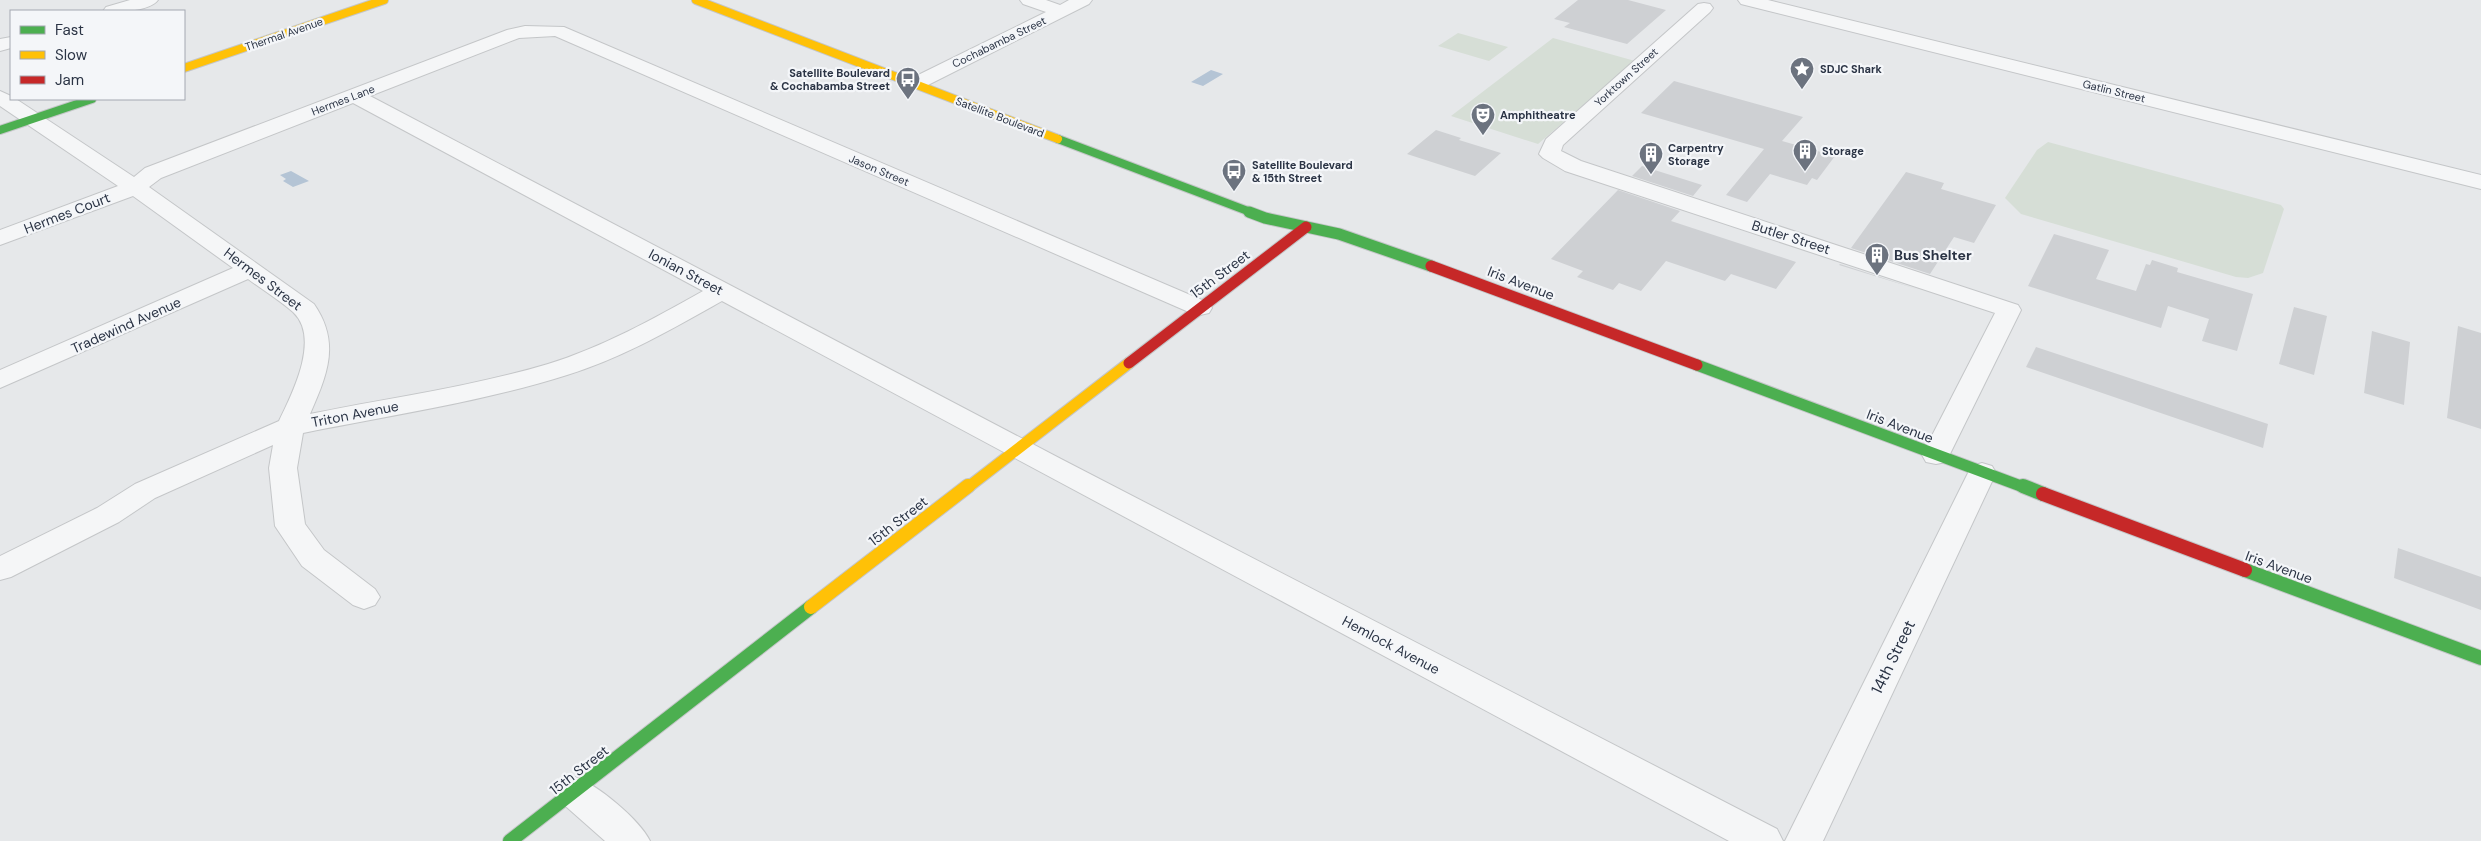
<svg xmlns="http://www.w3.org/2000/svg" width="2481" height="841" font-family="'DM Sans',sans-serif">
	<rect width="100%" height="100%" fill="#e6e8ea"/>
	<!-- green -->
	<path fill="#d6ded6" d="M 1458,33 L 1508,47 L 1489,61 L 1438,46 Z
		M 1553,38 L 1635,61 L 1538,144 L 1451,116 Z
		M 2048,142 L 2281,205 L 2284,209 L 2263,273 L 2248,278 L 2236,277 L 2021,214 L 2005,198 L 2037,150 Z"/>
	<!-- water -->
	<path fill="#b4c4d5" d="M 1211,70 L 1223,74 L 1203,86 L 1191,82 Z
		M 291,171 L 309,181 L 293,187 L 283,181 L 286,179 L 280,175 Z"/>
	<!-- building -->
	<path fill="#ced0d3" d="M 1578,0 L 1628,0 L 1666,10 L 1627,44 L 1564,27 L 1570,23 L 1554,19 Z
		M 1674,81 L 1803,117 L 1782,141 L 1835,156 L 1817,180 L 1812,178 L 1807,185 L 1770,174 L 1747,202 L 1726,195 L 1764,149 L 1641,113 Z
		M 1436,130 L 1461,138 L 1459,140 L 1501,153 L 1475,176 L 1407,154 Z
		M 1642,166 L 1702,185 L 1693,196 L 1632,176 Z
		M 1906,172 L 1944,183 L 1941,189 L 1996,205 L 1974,243 L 1954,237 L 1930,274 L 1851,248 Z
		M 1618,190 L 1680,211 L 1671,221 L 1796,262 L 1776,289 L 1731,274 L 1725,281 L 1666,261 L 1641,291 L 1619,283 L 1613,290 L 1577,277 L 1583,271 L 1551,259 Z
		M 2054,234 L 2109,250 L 2096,279 L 2136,291 L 2146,264 L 2150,265 L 2152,260 L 2178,268 L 2177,272 L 2253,294 L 2237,351 L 2202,341 L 2209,319 L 2168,306 L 2161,328 L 2028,286 Z
		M 1840,264 L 1920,290 L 1839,265 Z
		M 2294,307 L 2327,316 L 2314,375 L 2279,364 Z
		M 2458,326 L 2481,333 L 2481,429 L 2447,418 Z
		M 2372,331 L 2410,342 L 2404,405 L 2364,393 Z
		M 2036,347 L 2268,424 L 2263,448 L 2026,367 Z
		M 2398,548 L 2481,577 L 2481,610 L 2394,578 Z"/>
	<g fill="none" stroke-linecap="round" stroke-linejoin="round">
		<defs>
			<path id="street" d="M 130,0 L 158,0 C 149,12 117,12 103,11 L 106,7 Z
				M 1020,0 L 1046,0 L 1060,5 L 1069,0 L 1092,0 L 1089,4 L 922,88 L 908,88 L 905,84 L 908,80 L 1046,12 L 1023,4 Z
				M 1738,0 L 1768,0 L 2481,175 L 2481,189 L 1741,4 Z
				M 1704,3 L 1710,4 L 1713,8 L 1710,12 L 1563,145 L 1561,151 L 1581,161 L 2018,305 L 2021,310 L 1946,462 L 1936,464 L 1926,462 L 1922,455 L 1995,313 L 1565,171 L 1543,158 L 1539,154 L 1546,139 L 1698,4 Z
				M 525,26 L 564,27 L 1209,303 L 1212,308 L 1209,313 L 1200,315 L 1191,313 L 555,36 L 519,38 L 370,96 L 1061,459 L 1777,829 L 1783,841 L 1729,841 L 722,301 C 672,329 622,358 567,375 C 482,402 391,415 303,433 L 297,468 L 305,524 L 324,550 L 375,589 L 380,597 L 375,605 L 364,609 L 353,605 L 302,566 L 275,526 L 269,468 L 273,445 L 155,498 L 119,522 L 11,577 L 0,580 L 0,556 L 97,508 L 135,484 L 279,421 C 292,394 321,338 293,312 C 279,300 263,290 248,279 L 0,388 L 0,370 L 233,268 L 133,196 L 0,245 L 0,230 L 118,186 L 0,106 L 0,91 L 11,96 L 11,99 L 16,99 L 134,177 L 145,168 L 507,30 ZM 353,103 L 703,291 C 653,319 603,347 548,364 C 471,387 389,398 310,414 C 327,375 341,343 314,304 L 149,187 L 161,178 Z
				M 11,37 L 11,48 L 0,51 L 0,39 Z
				M 1982,463 L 1992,466 L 1996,473 L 1823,841 L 1785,841 L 1968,473 L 1972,466 Z
				M 575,777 C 597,784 640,820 650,841 L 605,841 L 562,803 L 557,792 L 562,781 Z"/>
			<path id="fast-far2" d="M 0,130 L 92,99
				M 1058,139 L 1253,213"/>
			<path id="fast-far1" d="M 1249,212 L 1265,218 L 1339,234 L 1431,266
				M 1697,365 L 2026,488"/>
			<path id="fast" d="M 2023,486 L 2043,494
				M 2245,570 L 2481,658
				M 510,841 L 811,607"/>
			<path id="slow-far2" d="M 696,0 L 1058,139
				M 184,68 L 384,0"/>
			<path id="slow-far1" d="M 967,488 L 1129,363"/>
			<path id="slow" d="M 811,607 L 968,486"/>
			<path id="jam-far1" d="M 1431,266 L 1697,365
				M 1129,363 L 1306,227"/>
			<path id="jam" d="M 2043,494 L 2245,570"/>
		</defs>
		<!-- street casing -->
		<use href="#street" stroke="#c4c6c8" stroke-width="2"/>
		<!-- fast-far2 casing -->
		<use href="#fast-far2" stroke="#c4c6c8" stroke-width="10"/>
		<!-- fast-far1 casing -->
		<use href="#fast-far1" stroke="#c4c6c8" stroke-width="13"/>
		<!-- fast casing -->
		<use href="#fast" stroke="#c4c6c8" stroke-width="16"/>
		<!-- slow-far2 casing -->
		<use href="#slow-far2" stroke="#c4c6c8" stroke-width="10"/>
		<!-- slow-far1 casing -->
		<use href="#slow-far1" stroke="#c4c6c8" stroke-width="13"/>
		<!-- slow casing -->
		<use href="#slow" stroke="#c4c6c8" stroke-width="16"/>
		<!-- jam-far1 casing -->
		<use href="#jam-far1" stroke="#c4c6c8" stroke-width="13"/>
		<!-- jam casing -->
		<use href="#jam" stroke="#c4c6c8" stroke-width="16"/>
		<!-- street -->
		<use href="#street" fill="#f5f6f7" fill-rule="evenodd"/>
		<!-- fast-far2 -->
		<use href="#fast-far2" stroke="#4caf50" stroke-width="8"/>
		<!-- fast-far1 -->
		<use href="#fast-far1" stroke="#4caf50" stroke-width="11"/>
		<!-- fast -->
		<use href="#fast" stroke="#4caf50" stroke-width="14"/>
		<!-- slow-far2 -->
		<use href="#slow-far2" stroke="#ffc107" stroke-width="8"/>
		<!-- slow-far1 -->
		<use href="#slow-far1" stroke="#ffc107" stroke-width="11"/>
		<!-- slow -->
		<use href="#slow" stroke="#ffc107" stroke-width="14"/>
		<!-- jam-far1 -->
		<use href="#jam-far1" stroke="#c62828" stroke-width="11"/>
		<!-- jam -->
		<use href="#jam" stroke="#c62828" stroke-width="14"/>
	</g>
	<!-- icons -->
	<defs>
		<symbol id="sight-pin" viewBox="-11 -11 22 30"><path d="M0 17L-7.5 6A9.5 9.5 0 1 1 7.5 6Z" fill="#6c737f" stroke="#f4f6f9"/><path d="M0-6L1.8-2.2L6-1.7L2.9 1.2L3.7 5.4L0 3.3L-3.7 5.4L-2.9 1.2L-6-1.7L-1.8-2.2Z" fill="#fff"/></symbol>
		<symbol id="bus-pin" viewBox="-11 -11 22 30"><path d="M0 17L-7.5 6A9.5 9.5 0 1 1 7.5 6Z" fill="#6c737f" stroke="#f4f6f9"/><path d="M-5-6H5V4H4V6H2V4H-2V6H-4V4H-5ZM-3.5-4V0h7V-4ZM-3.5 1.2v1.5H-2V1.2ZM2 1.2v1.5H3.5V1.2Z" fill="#fff"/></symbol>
		<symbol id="theatre-pin" viewBox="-11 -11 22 30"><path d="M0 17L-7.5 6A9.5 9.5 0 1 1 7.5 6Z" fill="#6c737f" stroke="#f4f6f9"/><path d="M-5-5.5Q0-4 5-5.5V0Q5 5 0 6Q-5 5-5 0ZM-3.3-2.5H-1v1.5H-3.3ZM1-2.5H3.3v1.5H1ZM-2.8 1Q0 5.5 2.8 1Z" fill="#fff"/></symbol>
		<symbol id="building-pin" viewBox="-11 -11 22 30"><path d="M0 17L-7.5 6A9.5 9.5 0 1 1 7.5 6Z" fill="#6c737f" stroke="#f4f6f9"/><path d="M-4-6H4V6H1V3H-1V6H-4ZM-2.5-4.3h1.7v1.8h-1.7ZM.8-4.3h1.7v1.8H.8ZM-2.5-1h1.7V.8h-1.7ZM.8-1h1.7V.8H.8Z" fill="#fff"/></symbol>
	</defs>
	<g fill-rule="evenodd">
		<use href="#sight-pin" x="1788" y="55" width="28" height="38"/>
		<use href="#bus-pin" x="894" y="65" width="28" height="38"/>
		<use href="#theatre-pin" x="1469" y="101" width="28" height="38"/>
		<use href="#building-pin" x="1791" y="137" width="28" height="38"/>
		<use href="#building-pin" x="1637" y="140" width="28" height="38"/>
		<use href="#bus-pin" x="1220" y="157" width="28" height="38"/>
		<use href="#building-pin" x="1863" y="241" width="28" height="38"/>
	</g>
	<g text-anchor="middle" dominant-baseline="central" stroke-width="4.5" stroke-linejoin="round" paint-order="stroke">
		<!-- far-street labels -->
		<g font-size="11" fill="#2b3445" stroke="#f4f6f9">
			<text transform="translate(284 34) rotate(-19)">Thermal Avenue</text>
			<text transform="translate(999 42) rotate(-26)">Cochabamba Street</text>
			<text transform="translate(1626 77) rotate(-42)">Yorktown Street</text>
			<text transform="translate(2114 91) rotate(14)">Gatlin Street</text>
			<text transform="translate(343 100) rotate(-21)">Hermes Lane</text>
			<text transform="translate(1000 117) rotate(21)">Satellite Boulevard</text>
			<text transform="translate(879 170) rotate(23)">Jason Street</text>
		</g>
		<!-- far-poi labels -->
		<g font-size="11" font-weight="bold" fill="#2b3445" stroke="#f4f6f9" text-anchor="start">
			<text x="1820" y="69">SDJC Shark</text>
			<text x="890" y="73" text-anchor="end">Satellite Boulevard<tspan x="890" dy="13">&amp; Cochabamba Street</tspan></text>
			<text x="1500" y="115">Amphitheatre</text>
			<text x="1668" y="148">Carpentry<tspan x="1668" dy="13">Storage</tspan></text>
			<text x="1822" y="151">Storage</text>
			<text x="1252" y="165">Satellite Boulevard<tspan x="1252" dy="13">&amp; 15th Street</tspan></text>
		</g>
		<!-- street labels -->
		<g font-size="14" fill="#2b3445" stroke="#f4f6f9">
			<text transform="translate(67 213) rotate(-21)">Hermes Court</text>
			<text transform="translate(1791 237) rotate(18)">Butler Street</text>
			<text transform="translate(686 272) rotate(28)">Ionian Street</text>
			<text transform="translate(1220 274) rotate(-37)">15th Street</text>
			<text transform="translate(263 279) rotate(37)">Hermes Street</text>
			<text transform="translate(1521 283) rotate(21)">Iris Avenue</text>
			<text transform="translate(126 325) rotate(-24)">Tradewind Avenue</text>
			<text transform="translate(355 414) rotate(-11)">Triton Avenue</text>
			<text transform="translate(1900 426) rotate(21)">Iris Avenue</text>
			<text transform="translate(898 521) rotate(-38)">15th Street</text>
			<text transform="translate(2279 567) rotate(20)">Iris Avenue</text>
			<text transform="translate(1391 645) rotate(28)">Hemlock Avenue</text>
			<text transform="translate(579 770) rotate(-38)">15th Street</text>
		</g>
		<!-- poi labels -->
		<g font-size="14" font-weight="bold" fill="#2b3445" stroke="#f4f6f9" text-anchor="start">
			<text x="1894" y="255">Bus Shelter</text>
		</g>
		<!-- near-street labels -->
		<g font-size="16" fill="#2b3445" stroke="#f4f6f9">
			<text transform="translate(1893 657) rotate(-64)">14th Street</text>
		</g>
	</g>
	<!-- legend -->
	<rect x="10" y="10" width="175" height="90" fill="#f4f6f9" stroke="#a4a8b1"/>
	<rect x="20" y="26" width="25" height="8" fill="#4caf50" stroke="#a4a8b1"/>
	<text x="55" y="35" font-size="15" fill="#2b3445">Fast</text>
	<rect x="20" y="51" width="25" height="8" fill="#ffc107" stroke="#a4a8b1"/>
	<text x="55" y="60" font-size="15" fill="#2b3445">Slow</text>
	<rect x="20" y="76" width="25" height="8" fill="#c62828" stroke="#a4a8b1"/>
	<text x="55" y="85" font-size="15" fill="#2b3445">Jam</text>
</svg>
